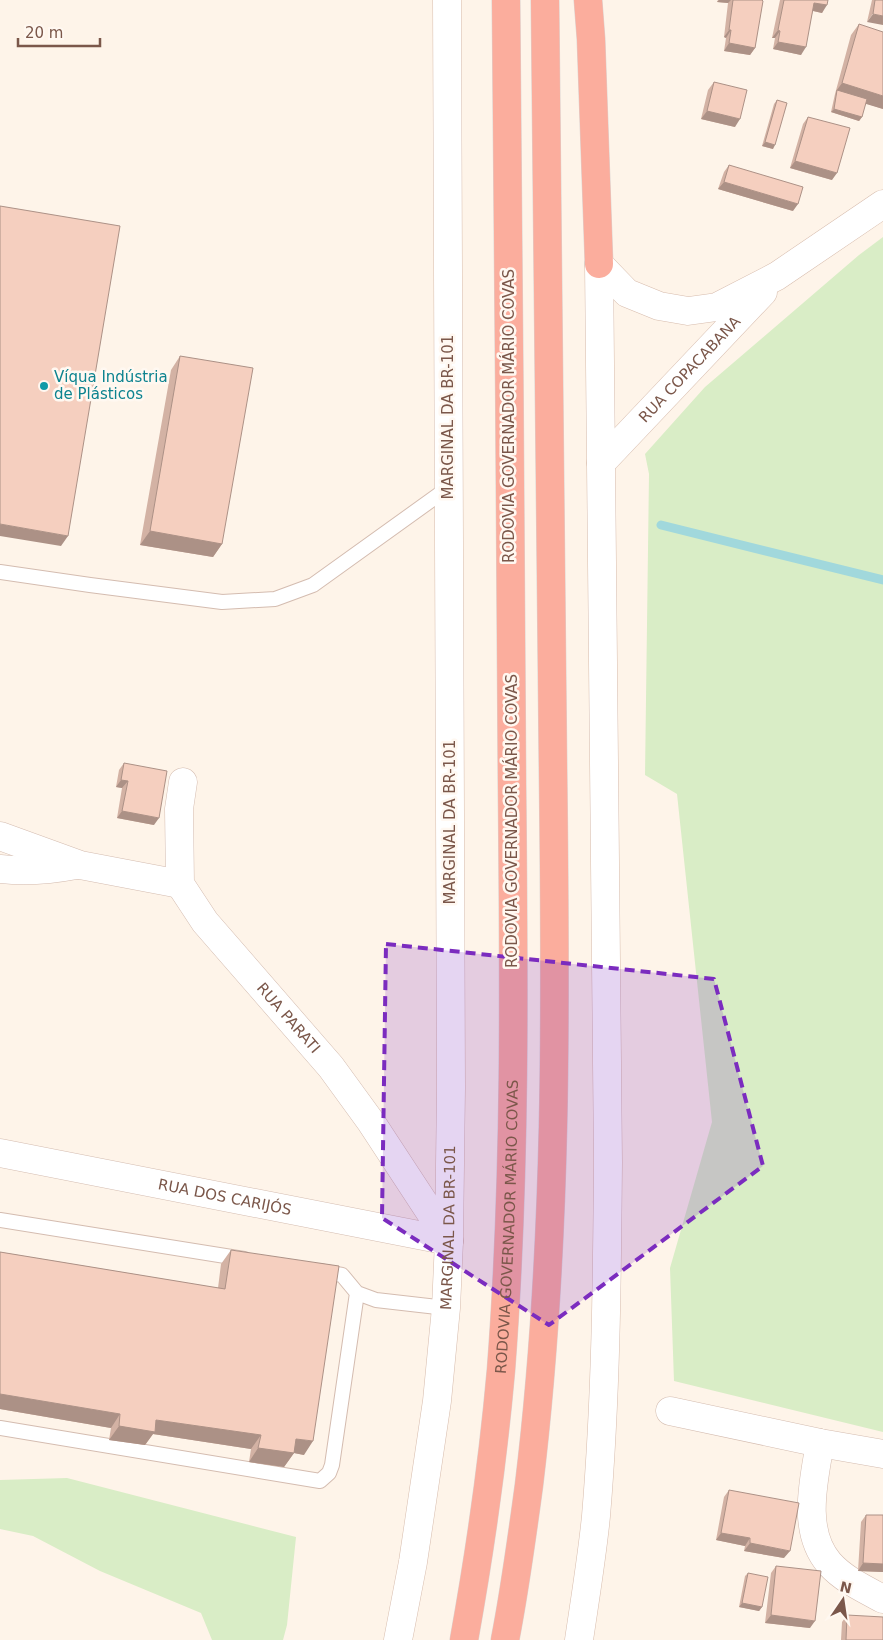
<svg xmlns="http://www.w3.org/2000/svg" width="883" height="1640" font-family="'DejaVu Sans',sans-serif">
	<rect width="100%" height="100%" fill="#fef4e9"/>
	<!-- green -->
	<path fill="#d9edc6" d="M 883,237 L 883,1432 L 674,1381 L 670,1268 L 712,1122 L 677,794 L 645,775 L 649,474 L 645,454 L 705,387 L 859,255 Z
		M 67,1478 L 296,1537 L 287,1625 L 283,1640 L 212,1640 L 201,1613 L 100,1571 L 33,1536 L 0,1529 L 0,1480 Z"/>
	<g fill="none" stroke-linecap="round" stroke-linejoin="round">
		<!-- stream -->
		<path stroke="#a1d8dc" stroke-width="9" d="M 661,525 L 883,580"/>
		<defs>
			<path id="service" d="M 0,572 L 90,585 L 222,602 L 275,599 L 313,585 L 448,488
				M 0,1220 L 244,1259
				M 319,1271 L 342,1275 L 357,1293
				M 0,1428 L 320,1481 L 329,1473 L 332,1465 L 357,1293 L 376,1300 L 446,1308"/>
			<g id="minor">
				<path id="s1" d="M 183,782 L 179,809 L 180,884 L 205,922 L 331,1067 L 371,1122 L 449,1241"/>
				<path d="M 0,836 L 80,865 L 180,884"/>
				<path d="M 0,869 C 26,872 50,870 76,865"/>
				<path id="s2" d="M 0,1153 L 449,1241"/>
				<path d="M 670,1411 L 820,1443 L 883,1454"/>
				<path d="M 820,1443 C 814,1480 801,1530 829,1563 C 843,1579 864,1589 883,1599"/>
			</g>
			<g id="secondary">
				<path d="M 599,264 L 627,293 L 659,306 L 688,311 L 717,307 L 777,276 L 883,204"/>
				<path id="s3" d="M 601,463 L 763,292"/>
				<path id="s4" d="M 398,1640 L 413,1562 L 437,1401 L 446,1308 L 449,1241 L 451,1088 L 447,0"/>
				<path d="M 579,1640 C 585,1599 592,1557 596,1516 C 606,1398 607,1280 608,1162 L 599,264"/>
			</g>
			<g id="motorway">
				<path d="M 588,0 L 591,39 L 599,264"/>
				<path id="s5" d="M 464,1640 C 480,1551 493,1461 501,1370 C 516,1175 514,979 512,784 C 511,523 508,261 506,0"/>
				<path d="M 505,1640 C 515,1589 522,1537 529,1485 C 558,1247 556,1007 553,768 C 549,512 546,256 545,0"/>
			</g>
		</defs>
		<!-- service casing -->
		<use href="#service" stroke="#d4bcb0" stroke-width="16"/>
		<!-- minor casing -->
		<use href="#minor" stroke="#d4bcb0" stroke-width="29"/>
		<!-- secondary casing -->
		<use href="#secondary" stroke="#d7bcad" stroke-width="29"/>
		<!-- motorway casing -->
		<use href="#motorway" stroke="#ddd3d0" stroke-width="29"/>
		<!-- service -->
		<use href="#service" stroke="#fff" stroke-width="14"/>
		<!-- minor -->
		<use href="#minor" stroke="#fff" stroke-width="28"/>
		<!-- secondary -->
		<use href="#secondary" stroke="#fff" stroke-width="28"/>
		<!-- motorway -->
		<use href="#motorway" stroke="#fbad9d" stroke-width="28"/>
	</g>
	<!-- wall -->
	<path fill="#d3b2a4" d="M 718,0 L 762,0 L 755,48 L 750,55 L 724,51 L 726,38 L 724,37 L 728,3 L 717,2 Z
		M 780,0 L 828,0 L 822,13 L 813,11 L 801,55 L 773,49 L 775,38 L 772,38 Z
		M 872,0 L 883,0 L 867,22 Z
		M 859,24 L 883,109 L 865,103 L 862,117 L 859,121 L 831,112 L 835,94 L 851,35 Z
		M 714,82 L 735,127 L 701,119 L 708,90 Z
		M 777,100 L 773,149 L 762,146 L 774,104 Z
		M 808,117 L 832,180 L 790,168 L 803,124 Z
		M 729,165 L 793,211 L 718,189 L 724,172 Z
		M 180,356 L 222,544 L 213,557 L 140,545 L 171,370 Z
		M 124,763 L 154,825 L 117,818 L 122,788 L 116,787 L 119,770 Z
		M 231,1250 L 304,1455 L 294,1453 L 284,1467 L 249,1462 L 251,1449 L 153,1434 L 145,1445 L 109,1440 L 111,1428 L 0,1409 L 0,1252 L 218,1288 L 221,1264 Z
		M 729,1490 L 784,1558 L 744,1551 L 745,1546 L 716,1540 L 724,1497 Z
		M 866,1515 L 883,1515 L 883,1572 L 858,1571 L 861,1522 Z
		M 776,1566 L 810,1628 L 765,1623 L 771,1573 Z
		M 748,1573 L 762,1607 L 759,1611 L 739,1607 L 745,1576 Z
		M 847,1615 L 883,1640 L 841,1640 L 842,1622 Z"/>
	<!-- shaded-wall -->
	<path fill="#ac9186" d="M 719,0 L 731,0 L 728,3 L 717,2 Z
		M 814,3 L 827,5 L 822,13 L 809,10 Z
		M 873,14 L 883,16 L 883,25 L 867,22 Z
		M 729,30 L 731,30 L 726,38 L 724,37 Z
		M 778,30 L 780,31 L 775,38 L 772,38 Z
		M 778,42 L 806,47 L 801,55 L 773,49 Z
		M 729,43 L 755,48 L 750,55 L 724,51 Z
		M 842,83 L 883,96 L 883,109 L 836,95 L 837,90 Z
		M 834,109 L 862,117 L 859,121 L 831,112 Z
		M 707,111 L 740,119 L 735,127 L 701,119 Z
		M 765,142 L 775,145 L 773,149 L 762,146 Z
		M 795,161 L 837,173 L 832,180 L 790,168 Z
		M 724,182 L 798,204 L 793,211 L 718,189 Z
		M 0,524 L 68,536 L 61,546 L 0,536 Z
		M 150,531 L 222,544 L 213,557 L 140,545 Z
		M 121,780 L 128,781 L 122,788 L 116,787 Z
		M 122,811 L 159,818 L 154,825 L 117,818 Z
		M 0,1394 L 120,1414 L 111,1428 L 0,1409 Z
		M 156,1420 L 261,1435 L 251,1449 L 153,1434 L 145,1445 L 109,1440 L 119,1426 Z
		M 296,1439 L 313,1441 L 304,1455 L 294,1453 L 284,1467 L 249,1462 L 258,1448 Z
		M 721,1533 L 750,1538 L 745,1546 L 716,1540 Z
		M 750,1543 L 790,1551 L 784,1558 L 744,1551 Z
		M 863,1563 L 883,1564 L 883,1572 L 858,1571 Z
		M 742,1603 L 762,1607 L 759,1611 L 739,1607 Z
		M 771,1615 L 815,1621 L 810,1628 L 765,1623 Z"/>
	<!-- building -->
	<path fill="#f5cfbf" stroke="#ac9186" d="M 733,0 L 762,0 L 763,1 L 755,48 L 729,43 L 731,30 L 729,30 Z
		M 784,0 L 828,0 L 827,5 L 814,3 L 806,47 L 778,42 L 780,31 L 778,30 Z
		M 875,0 L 883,0 L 883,16 L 873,14 Z
		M 859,24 L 883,32 L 883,96 L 842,83 Z
		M 714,82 L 747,90 L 740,119 L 707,111 Z
		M 837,90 L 867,99 L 862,117 L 834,109 Z
		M 777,100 L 787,103 L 775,145 L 765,142 Z
		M 808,117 L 850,128 L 837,173 L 795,161 Z
		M 729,165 L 803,187 L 798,204 L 724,182 Z
		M 0,206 L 120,226 L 68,536 L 0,524 Z
		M 180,356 L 253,368 L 222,544 L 150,531 Z
		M 124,763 L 167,771 L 159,818 L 122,811 L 128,781 L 121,780 Z
		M 231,1250 L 339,1266 L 313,1441 L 296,1439 L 294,1453 L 258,1448 L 261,1435 L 156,1420 L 155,1432 L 119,1426 L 120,1414 L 0,1394 L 0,1252 L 225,1289 Z
		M 729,1490 L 799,1503 L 790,1551 L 750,1543 L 750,1538 L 721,1533 Z
		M 866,1515 L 883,1515 L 883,1564 L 863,1563 Z
		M 776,1566 L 821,1571 L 815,1621 L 771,1615 Z
		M 748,1573 L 768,1577 L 762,1607 L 742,1603 Z
		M 847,1615 L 883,1617 L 883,1640 L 846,1640 Z"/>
	<!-- marked area -->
	<path fill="#7b2cbf" fill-opacity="0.2" stroke="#7b2cbf" stroke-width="4" stroke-dasharray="10 6" stroke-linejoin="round" d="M 386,944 L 714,979 L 763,1166 L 549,1325 L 382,1218 Z"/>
	<!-- markers -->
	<circle fill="#0f9aa8" stroke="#fff8f1" stroke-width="2" cx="44" cy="386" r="5"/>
	<g text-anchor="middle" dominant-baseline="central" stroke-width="5" stroke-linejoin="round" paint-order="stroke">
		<!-- street labels -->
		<g font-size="15" fill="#7b574a" stroke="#fff8f1">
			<text stroke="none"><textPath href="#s3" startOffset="129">RUA COPACABANA</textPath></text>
			<text transform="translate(509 416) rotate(-90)">RODOVIA GOVERNADOR MÁRIO COVAS</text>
			<text transform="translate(448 417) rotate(-90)">MARGINAL DA BR-101</text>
			<text transform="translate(512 821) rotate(-90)">RODOVIA GOVERNADOR MÁRIO COVAS</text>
			<text transform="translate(450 822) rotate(-90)">MARGINAL DA BR-101</text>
			<text stroke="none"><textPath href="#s1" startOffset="275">RUA PARATI</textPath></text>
			<text stroke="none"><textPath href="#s2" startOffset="229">RUA DOS CARIJÓS</textPath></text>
			<text stroke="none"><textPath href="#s5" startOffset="416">RODOVIA GOVERNADOR MÁRIO COVAS</textPath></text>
			<text stroke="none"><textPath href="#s4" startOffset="416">MARGINAL DA BR-101</textPath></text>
		</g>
		<!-- culture labels -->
		<g font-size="15" fill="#0d838f" stroke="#fff8f1" text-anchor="start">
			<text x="54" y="377">Víqua Indústria<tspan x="54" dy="17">de Plásticos</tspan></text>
		</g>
	</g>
	<!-- north arrow -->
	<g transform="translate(843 1600) rotate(13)" stroke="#fff8f1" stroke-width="4" paint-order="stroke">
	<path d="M0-4L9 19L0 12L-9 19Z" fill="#7b574a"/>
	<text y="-8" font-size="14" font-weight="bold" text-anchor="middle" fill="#7b574a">N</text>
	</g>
	<!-- scale -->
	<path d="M18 38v8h82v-8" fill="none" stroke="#7b574a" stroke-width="2.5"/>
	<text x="25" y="38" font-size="15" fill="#7b574a" stroke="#fff8f1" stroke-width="4" paint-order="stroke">20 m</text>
</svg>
